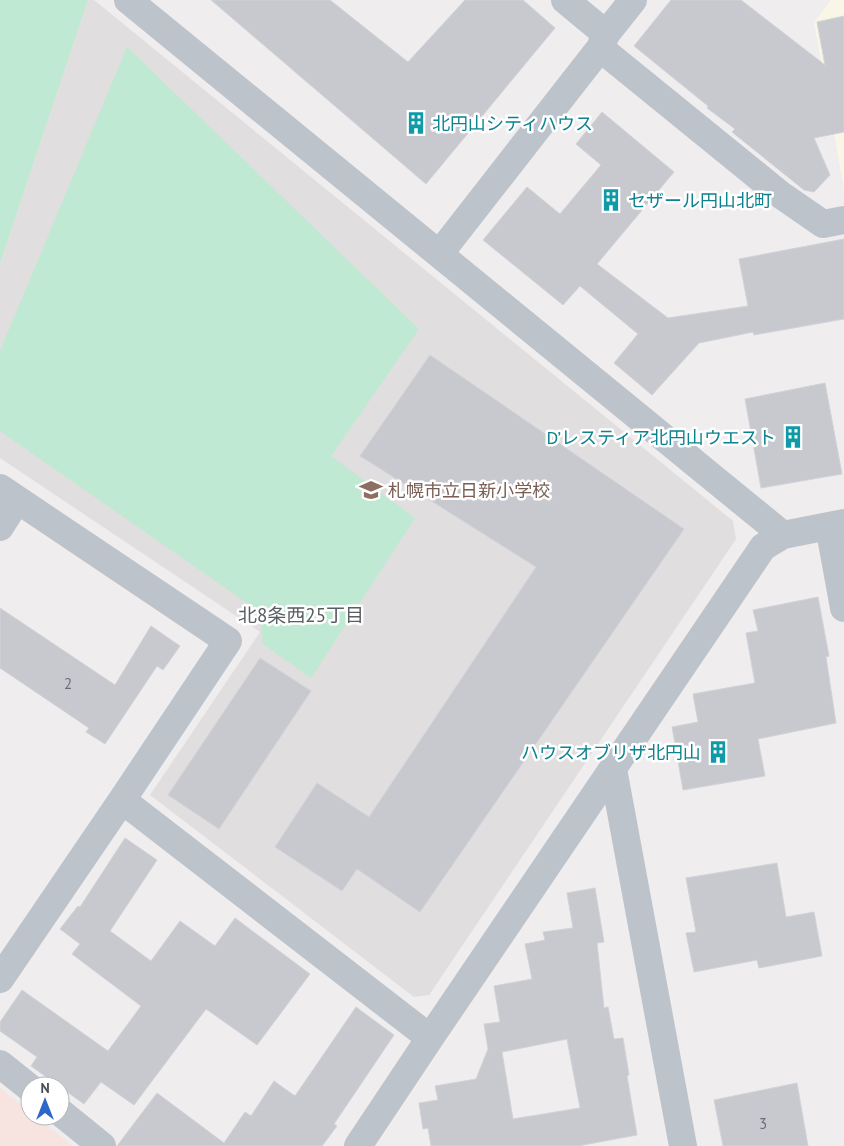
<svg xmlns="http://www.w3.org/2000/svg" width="844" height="1146" font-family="'PT Sans','Noto Sans JP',sans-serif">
	<rect width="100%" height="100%" fill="#efeded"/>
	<!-- commercial -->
	<path fill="#f9f5e7" d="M 831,0 L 844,0 L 844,189 L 814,22 Z"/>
	<!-- education -->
	<path fill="#e0dede" d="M 88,0 L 94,0 L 733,521 L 736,539 L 429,995 L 414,997 L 150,795 L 260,632 L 0,458 L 0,264 Z"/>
	<!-- medical -->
	<path fill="#f7e3df" d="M 0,1088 L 30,1112 L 30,1116 L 35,1116 L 73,1146 L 0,1146 Z"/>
	<!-- green -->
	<path fill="#bfe9d2" d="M 0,0 L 88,0 L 0,264 Z
		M 127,47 L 419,329 L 331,456 L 415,518 L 311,678 L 263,644 L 260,612 L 0,431 L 0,351 Z"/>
	<!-- building -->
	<path fill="#c7c9cf" stroke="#d1d3d8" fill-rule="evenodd" d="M 211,0 L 330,0 L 408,62 L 465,0 L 523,0 L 555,28 L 426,184 Z
		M 671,0 L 741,0 L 825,65 L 817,22 L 844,16 L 844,132 L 814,138 L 830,175 L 814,192 L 804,190 L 732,132 L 735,129 L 707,108 L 708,106 L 634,46 Z
		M 602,112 L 674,172 L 597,264 L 668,318 L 748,306 L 739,259 L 844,239 L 844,319 L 754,335 L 753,332 L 699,343 L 652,395 L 614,363 L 638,334 L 580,286 L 563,305 L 483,240 L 527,187 L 560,214 L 601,165 L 576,144 Z
		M 430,355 L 684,529 L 420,912 L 357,869 L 342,891 L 275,847 L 317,783 L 369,817 L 536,567 L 360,456 Z
		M 825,383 L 842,474 L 761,488 L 745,399 Z
		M 818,597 L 829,656 L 826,657 L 836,723 L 758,739 L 765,776 L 683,790 L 672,727 L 698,722 L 693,694 L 755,683 L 746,633 L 758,631 L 753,610 Z
		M 0,608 L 115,685 L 151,626 L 180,646 L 163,670 L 157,666 L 105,744 L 86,732 L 89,728 L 0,668 Z
		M 260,658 L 311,691 L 219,829 L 168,795 Z
		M 125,838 L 157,860 L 110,931 L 151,961 L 180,921 L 215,946 L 235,918 L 310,974 L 257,1045 L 206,1009 L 134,1105 L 101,1082 L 84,1104 L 31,1066 L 37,1057 L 0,1031 L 0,1022 L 22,990 L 108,1051 L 141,1006 L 72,954 L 80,944 L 60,929 L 78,906 L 80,907 Z
		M 777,863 L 786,917 L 814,912 L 822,956 L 759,968 L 757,960 L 694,972 L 686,933 L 696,932 L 686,878 Z
		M 595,888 L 604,942 L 597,943 L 604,1008 L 608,1007 L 614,1039 L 623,1038 L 629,1075 L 627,1076 L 637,1135 L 578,1146 L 431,1146 L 428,1128 L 423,1129 L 419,1103 L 438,1100 L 435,1086 L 476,1079 L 488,1049 L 484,1024 L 500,1022 L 494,986 L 532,979 L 525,944 L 545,940 L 543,932 L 573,928 L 567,893 ZM 567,1039 L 580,1108 L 513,1119 L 502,1052 Z
		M 356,1007 L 394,1035 L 334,1124 L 337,1126 L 322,1146 L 117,1146 L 157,1093 L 224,1143 L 245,1112 L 251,1116 L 274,1081 L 295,1096 Z
		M 797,1083 L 808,1146 L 723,1146 L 714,1100 Z"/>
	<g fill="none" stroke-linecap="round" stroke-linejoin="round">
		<!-- minor -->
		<path stroke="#bdc3cb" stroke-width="28" d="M 128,0 L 783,535
			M 565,0 L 606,34
			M 600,48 L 781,195 L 823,224 L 844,220
			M 440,253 L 600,48 L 606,34 L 633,0
			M 0,488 L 228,641 L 122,800 L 430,1038 L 358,1146
			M 829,526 L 844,608
			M 0,527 L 17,500
			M 613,769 L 683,1146
			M 0,979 L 122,800
			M 430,1038 L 763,547 L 783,535 L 844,523
			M 0,1064 L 30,1088
			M 60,1112 L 102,1146"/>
	</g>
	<!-- icons -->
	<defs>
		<symbol id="building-bare" viewBox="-9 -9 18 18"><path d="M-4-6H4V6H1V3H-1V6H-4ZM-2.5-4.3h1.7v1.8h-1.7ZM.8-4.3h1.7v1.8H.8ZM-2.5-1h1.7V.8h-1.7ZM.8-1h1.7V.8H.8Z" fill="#0f9aa8" stroke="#fff" stroke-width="2.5" paint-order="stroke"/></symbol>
		<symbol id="school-bare" viewBox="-9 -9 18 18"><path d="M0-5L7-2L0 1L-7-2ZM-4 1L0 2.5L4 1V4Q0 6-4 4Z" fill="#8d6e63" stroke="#fff" stroke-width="2.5" paint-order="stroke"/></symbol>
	</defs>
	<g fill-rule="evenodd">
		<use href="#building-bare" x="400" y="107" width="32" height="32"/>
		<use href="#building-bare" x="595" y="184" width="32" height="32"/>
		<use href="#building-bare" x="777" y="421" width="32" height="32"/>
		<use href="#school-bare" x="355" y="474" width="32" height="32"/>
		<use href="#building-bare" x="702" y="736" width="32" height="32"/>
	</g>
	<g text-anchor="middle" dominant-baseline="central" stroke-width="5" stroke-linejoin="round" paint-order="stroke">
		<!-- number labels -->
		<g font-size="15" fill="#676e76">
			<text x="68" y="683">2</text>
			<text x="763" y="1123">3</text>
		</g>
		<!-- culture labels -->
		<g font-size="18" fill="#0d838f" stroke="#fff" text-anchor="start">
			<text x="432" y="123">北円山シティハウス</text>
			<text x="628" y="200">セザール円山北町</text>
			<text x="776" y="437" text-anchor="end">D’レスティア北円山ウエスト</text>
			<text x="701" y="752" text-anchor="end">ハウスオブリザ北円山</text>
		</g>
		<!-- education labels -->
		<g font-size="18" fill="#785e54" stroke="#fff" text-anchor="start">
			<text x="388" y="490">札幌市立日新小学校</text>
		</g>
		<!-- neighbourhood labels -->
		<g font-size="19" fill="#5a5d61" stroke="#fff">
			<text x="301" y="615">北8条西25丁目</text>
		</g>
	</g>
	<!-- north arrow -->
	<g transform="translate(45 1101)"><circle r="24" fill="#ffffff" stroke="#b5b9bc"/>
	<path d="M0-4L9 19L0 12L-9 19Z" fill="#2d67c9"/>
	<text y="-8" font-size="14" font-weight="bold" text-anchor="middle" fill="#474f58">N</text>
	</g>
</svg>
